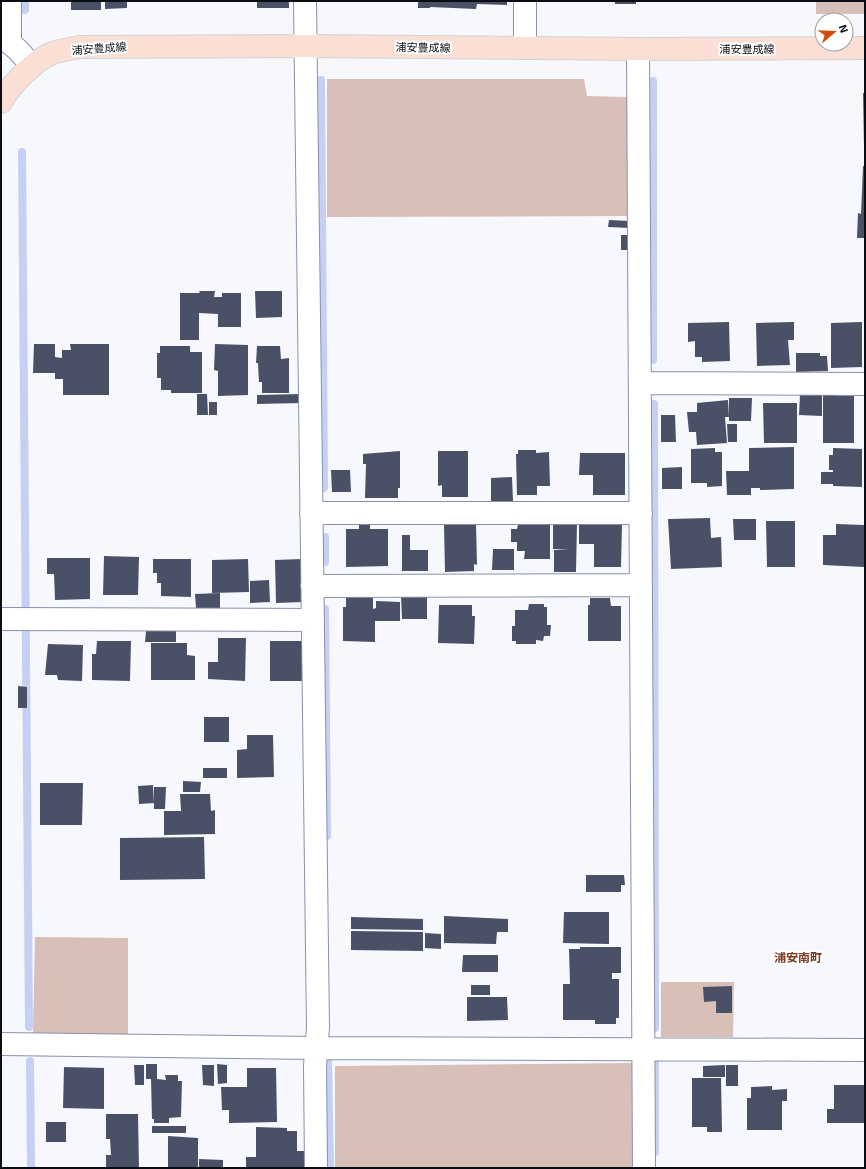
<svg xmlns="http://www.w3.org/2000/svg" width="866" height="1169" font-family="'Exo 2','Noto Sans JP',sans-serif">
	<rect width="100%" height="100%" fill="#f6f8fd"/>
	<!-- green -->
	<path fill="#d8bfb7" d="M 816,1 L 865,1 L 865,14 L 816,14 Z
		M 327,79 L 584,79 L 587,96 L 627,97 L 628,216 L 327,217 Z
		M 35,937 L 128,938 L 128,1037 L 43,1036 L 33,1033 Z
		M 661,982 L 734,982 L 733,1037 L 661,1037 Z
		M 632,1063 L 632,1168 L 335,1168 L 335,1066 Z"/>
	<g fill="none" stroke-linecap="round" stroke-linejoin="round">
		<!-- stream -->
		<path stroke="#c6d0f4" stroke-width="8" d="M 25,1 L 25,10
			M 321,80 L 324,488
			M 653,81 L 653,360
			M 22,152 L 29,1027
			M 654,404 L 655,1028
			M 325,537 L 325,562
			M 325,609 L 327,836
			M 30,1061 L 31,1168
			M 328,1062 L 330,1168
			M 655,1062 L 655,1152"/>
	</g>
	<!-- building -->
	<path fill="#4a5066" d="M 71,1 L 101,1 L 101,10 L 71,10 Z
		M 105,1 L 127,1 L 127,8 L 105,9 Z
		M 257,1 L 289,1 L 289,8 L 257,8 Z
		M 418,1 L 507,1 L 507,5 L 477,4 L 476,9 L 430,7 L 430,8 L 418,8 Z
		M 615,1 L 636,1 L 636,4 L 615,4 Z
		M 863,93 L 865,93 L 865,148 L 864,148 Z
		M 863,166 L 865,166 L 865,238 L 857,238 L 858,213 L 861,214 Z
		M 609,220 L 630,221 L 630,228 L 608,227 Z
		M 621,235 L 629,235 L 629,250 L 621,250 Z
		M 199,291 L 215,291 L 214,297 L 222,297 L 222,293 L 241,293 L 241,327 L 218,327 L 218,314 L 199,313 L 199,340 L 180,340 L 180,293 L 200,293 Z
		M 255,291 L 282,291 L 282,317 L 256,318 Z
		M 729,322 L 730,361 L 702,362 L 702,357 L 695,357 L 695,341 L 688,342 L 688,323 Z
		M 794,322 L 794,340 L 788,340 L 790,365 L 757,366 L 756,323 Z
		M 862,322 L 862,367 L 831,368 L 831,323 Z
		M 34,344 L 55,344 L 55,357 L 62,358 L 62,350 L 71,350 L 70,344 L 109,344 L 109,395 L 63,395 L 63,379 L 55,379 L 55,373 L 33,373 Z
		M 215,344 L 248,345 L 248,395 L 218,396 L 218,371 L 214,370 Z
		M 160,346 L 190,346 L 190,352 L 202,352 L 202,393 L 171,393 L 171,390 L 161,390 L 161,378 L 157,378 L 157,353 L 160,353 Z
		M 257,346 L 280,346 L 281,359 L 289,358 L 289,393 L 262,393 L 262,382 L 259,382 L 258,363 L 256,363 Z
		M 796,353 L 820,353 L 820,356 L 827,356 L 828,371 L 796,372 Z
		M 197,394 L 207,394 L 208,415 L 197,415 Z
		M 302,394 L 302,403 L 257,404 L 257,395 Z
		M 823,394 L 838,394 L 839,396 L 854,396 L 854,443 L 823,443 Z
		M 800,395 L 822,395 L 822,416 L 799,415 Z
		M 729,398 L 752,398 L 751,421 L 729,421 Z
		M 728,400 L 729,417 L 725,417 L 727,443 L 697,445 L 696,432 L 689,432 L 687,412 L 697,412 L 697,403 Z
		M 209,402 L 217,402 L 217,415 L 209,415 Z
		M 763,403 L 797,403 L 797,443 L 764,443 Z
		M 661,415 L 675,415 L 676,442 L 661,442 Z
		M 727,424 L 737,424 L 737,442 L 728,442 Z
		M 794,447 L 794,489 L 760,490 L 760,488 L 751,488 L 751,495 L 727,495 L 726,471 L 749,471 L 749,448 Z
		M 715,448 L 715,452 L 722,452 L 722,486 L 707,487 L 707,483 L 691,483 L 691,449 Z
		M 833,448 L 862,449 L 862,487 L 833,486 L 833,484 L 821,484 L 821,472 L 833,472 L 833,470 L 829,470 L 829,455 L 833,455 Z
		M 518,450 L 536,450 L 536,453 L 549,452 L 550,486 L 537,486 L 537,495 L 517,495 L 516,454 L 518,454 Z
		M 400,451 L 400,488 L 398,488 L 398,498 L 365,498 L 366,464 L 363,464 L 363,454 Z
		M 438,451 L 468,451 L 468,497 L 442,497 L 442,485 L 438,486 Z
		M 580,453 L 625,453 L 625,495 L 593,495 L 593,475 L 579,475 Z
		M 682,467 L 682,489 L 662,489 L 662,468 Z
		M 331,470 L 350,470 L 351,492 L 332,492 Z
		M 512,477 L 513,501 L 491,501 L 491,478 Z
		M 710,518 L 711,538 L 721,537 L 722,567 L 671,569 L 668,519 Z
		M 733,519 L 756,519 L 756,540 L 734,540 Z
		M 766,521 L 795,521 L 795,567 L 767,567 Z
		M 553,523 L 577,523 L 576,572 L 554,572 L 554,550 L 568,549 L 553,549 Z
		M 359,524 L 370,524 L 370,529 L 388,529 L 388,566 L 346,567 L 346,529 L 359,529 Z
		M 476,524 L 477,565 L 474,564 L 474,571 L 445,572 L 444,525 Z
		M 518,524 L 550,524 L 550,559 L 524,559 L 525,551 L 517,551 L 517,542 L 511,542 L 511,529 L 517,529 Z
		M 579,524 L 622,524 L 621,567 L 594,567 L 594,544 L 579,544 Z
		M 836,524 L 864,525 L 864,567 L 823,565 L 823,535 L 836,535 Z
		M 402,535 L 410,535 L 410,550 L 428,550 L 428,571 L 402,571 Z
		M 493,549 L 514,549 L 514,570 L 492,570 Z
		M 104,556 L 139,557 L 138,595 L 103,595 Z
		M 47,558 L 90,558 L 90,599 L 55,600 L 54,574 L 47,574 Z
		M 153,559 L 191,559 L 191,597 L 161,596 L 161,583 L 157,583 L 157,573 L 153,573 Z
		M 248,559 L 249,592 L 212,593 L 212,560 Z
		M 302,559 L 303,602 L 276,603 L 275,560 Z
		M 269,580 L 270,602 L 250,603 L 250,581 Z
		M 220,593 L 220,608 L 196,608 L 195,594 Z
		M 401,596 L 427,596 L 427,619 L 402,619 Z
		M 346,597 L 373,597 L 373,609 L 376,608 L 376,601 L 400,602 L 400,621 L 375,621 L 375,642 L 343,641 L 343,607 L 346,607 Z
		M 590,598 L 610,598 L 611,606 L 621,606 L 621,641 L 588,641 L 588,605 L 590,605 Z
		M 529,604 L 544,604 L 544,607 L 547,607 L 547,625 L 551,625 L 550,636 L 544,636 L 543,641 L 536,640 L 536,644 L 516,644 L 516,641 L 512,641 L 512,626 L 515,626 L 515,610 L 528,610 Z
		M 439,605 L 472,605 L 472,616 L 475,616 L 474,644 L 438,643 Z
		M 146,631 L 176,631 L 176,642 L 145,642 Z
		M 218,638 L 246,638 L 245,681 L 208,679 L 208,662 L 218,662 Z
		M 97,641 L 131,641 L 130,681 L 92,680 L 92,654 L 96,654 Z
		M 270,641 L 304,641 L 305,681 L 270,681 Z
		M 151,643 L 187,643 L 187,655 L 195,656 L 195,680 L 151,680 Z
		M 48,644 L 83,645 L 82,681 L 58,680 L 57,675 L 45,675 Z
		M 18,686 L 27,687 L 27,708 L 18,708 Z
		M 204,717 L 229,717 L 229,742 L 204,742 Z
		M 247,735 L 273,735 L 274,777 L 237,778 L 237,750 L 247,749 Z
		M 203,768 L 227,768 L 227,778 L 203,778 Z
		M 183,781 L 201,782 L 200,792 L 183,792 Z
		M 40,783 L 83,783 L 82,825 L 40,825 Z
		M 153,785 L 154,803 L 139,804 L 138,786 Z
		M 154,787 L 166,787 L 165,809 L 154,809 Z
		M 180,794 L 210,794 L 211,811 L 215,810 L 215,834 L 164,835 L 164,811 L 181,811 Z
		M 204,837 L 205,879 L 120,880 L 120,838 Z
		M 586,875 L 624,875 L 625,885 L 621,885 L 621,892 L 586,892 Z
		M 564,912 L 609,912 L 609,944 L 563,943 Z
		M 444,916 L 508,919 L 508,932 L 497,932 L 496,944 L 444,943 Z
		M 351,917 L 423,919 L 423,930 L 351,929 Z
		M 351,931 L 423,932 L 423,951 L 351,950 Z
		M 425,933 L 441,934 L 441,949 L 425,948 Z
		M 580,947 L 621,947 L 621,973 L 612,973 L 612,979 L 619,979 L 619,1018 L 616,1018 L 616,1024 L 595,1024 L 595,1020 L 563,1020 L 563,984 L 570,984 L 569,949 L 580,949 Z
		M 463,955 L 498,955 L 498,972 L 462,972 Z
		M 471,985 L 490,985 L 490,995 L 471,995 Z
		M 732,986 L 732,1013 L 716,1013 L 716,1001 L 704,1002 L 703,987 Z
		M 467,997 L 507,997 L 508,1020 L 467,1021 Z
		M 146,1064 L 157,1064 L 157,1079 L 166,1080 L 165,1075 L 178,1075 L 178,1081 L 182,1081 L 181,1117 L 169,1118 L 169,1123 L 154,1123 L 154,1119 L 152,1119 L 151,1079 L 146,1079 Z
		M 217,1064 L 227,1065 L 227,1083 L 218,1084 Z
		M 134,1065 L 144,1065 L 144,1085 L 135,1085 Z
		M 202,1065 L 214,1065 L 214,1086 L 203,1085 Z
		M 725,1065 L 725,1077 L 703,1077 L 703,1066 Z
		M 726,1065 L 738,1065 L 738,1086 L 726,1086 Z
		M 64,1067 L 104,1068 L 104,1109 L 63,1108 Z
		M 247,1068 L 276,1068 L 277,1122 L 229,1123 L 229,1110 L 222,1110 L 221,1087 L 247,1087 Z
		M 692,1078 L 721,1078 L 722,1132 L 707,1132 L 707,1127 L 692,1127 Z
		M 834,1085 L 865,1085 L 865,1123 L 827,1123 L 827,1109 L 834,1109 Z
		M 772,1086 L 772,1090 L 787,1089 L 787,1101 L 782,1101 L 782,1130 L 747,1130 L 747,1098 L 751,1098 L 751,1087 Z
		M 106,1114 L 138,1114 L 139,1168 L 106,1168 L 106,1155 L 111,1155 L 110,1139 L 106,1139 Z
		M 46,1122 L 66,1122 L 66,1142 L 46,1142 Z
		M 152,1126 L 186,1126 L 186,1133 L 152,1133 Z
		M 256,1127 L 287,1128 L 287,1131 L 297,1131 L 297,1151 L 305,1151 L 304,1168 L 246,1168 L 246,1157 L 256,1157 Z
		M 168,1136 L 198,1138 L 198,1168 L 168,1168 Z
		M 199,1159 L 223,1160 L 223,1168 L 199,1168 Z"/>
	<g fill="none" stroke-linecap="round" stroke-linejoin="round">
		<defs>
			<path id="minor" d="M 305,1 L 318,1028 L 315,1066 L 316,1168
				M 525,1 L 525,48
				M 1,36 L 18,50 L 32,66
				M 10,42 L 10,1
				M 638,49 L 644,1168
				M 640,383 L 865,384
				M 311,513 L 641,513
				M 312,586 L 641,585
				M 1,619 L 313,620
				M 1,1044 L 316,1048 L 865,1050"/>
			<path id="major" d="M 1,102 C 10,86 35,59 53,53 C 61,50 71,49 80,47 L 305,46 L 638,49 L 865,48"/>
		</defs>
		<!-- minor casing -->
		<use href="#minor" stroke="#8a91aa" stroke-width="24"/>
		<!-- major casing -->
		<use href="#major" stroke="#d3d3d5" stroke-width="24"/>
		<!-- minor -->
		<use href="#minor" stroke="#fff" stroke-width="22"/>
		<!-- major -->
		<use href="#major" stroke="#fcdfd4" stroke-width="22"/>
	</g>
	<g text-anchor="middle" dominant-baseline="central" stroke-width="4" stroke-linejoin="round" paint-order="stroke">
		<!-- street labels -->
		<g font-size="11" fill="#0b0d15" stroke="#fff">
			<text transform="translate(423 47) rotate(1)">浦安豊成線</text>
			<text transform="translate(99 48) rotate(-4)">浦安豊成線</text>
			<text x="747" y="48">浦安豊成線</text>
		</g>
		<!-- neighbourhood labels -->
		<g font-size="12" font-weight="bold" fill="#7c3a21" stroke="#fff">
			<text x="798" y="957">浦安南町</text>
		</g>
	</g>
	<!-- border -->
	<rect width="866" height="1169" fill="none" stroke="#0b0d15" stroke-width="4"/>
	<!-- north arrow -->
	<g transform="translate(834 32) rotate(71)"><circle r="19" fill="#ffffff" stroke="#9d9ea1"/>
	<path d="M0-3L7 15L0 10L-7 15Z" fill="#d14c0c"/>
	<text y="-6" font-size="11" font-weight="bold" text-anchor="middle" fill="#0b0d15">N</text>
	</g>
</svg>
